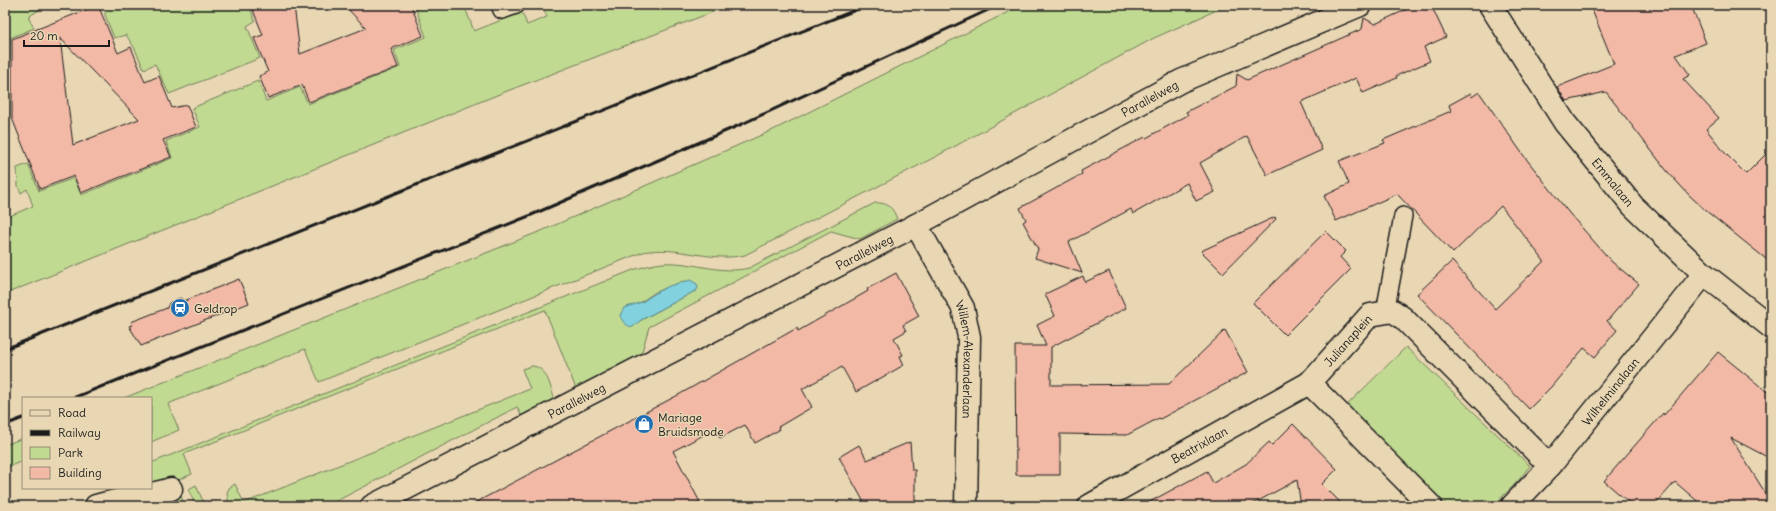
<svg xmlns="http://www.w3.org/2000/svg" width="1776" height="511" font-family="Delius,sans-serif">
	<rect width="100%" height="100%" fill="#e9d7b4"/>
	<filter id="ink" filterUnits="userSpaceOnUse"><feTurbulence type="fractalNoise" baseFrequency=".025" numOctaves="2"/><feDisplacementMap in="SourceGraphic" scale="8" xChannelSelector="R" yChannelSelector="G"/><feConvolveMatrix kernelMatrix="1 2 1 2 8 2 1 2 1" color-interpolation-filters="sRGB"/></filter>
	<g filter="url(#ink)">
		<!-- green -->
		<path fill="#c1da91" stroke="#6e7b56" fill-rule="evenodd" d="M 5,5 L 47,5 L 28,17 L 34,28 L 10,38 L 9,68 L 5,99 Z
			M 105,5 L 249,5 L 255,21 L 247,26 L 260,58 L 169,94 L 155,64 L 144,69 L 134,47 L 126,35 L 114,38 L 105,15 Z
			M 427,5 L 464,5 L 474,31 L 522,12 L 527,25 L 547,17 L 542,5 L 731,5 L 502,93 L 5,294 L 5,218 L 33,206 L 27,189 L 21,193 L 18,186 L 17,168 L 28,164 L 39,191 L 74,178 L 81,195 L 172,158 L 166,141 L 200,127 L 192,108 L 258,81 L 266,101 L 300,87 L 308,104 L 400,67 L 394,50 L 426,37 L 416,9 Z
			M 1022,5 L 1228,5 L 1154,38 L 937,156 L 745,255 C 711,263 678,245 643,252 L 319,382 L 305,349 L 168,404 L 179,430 L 151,442 L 151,398 L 124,398 L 546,229 L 773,130 Z
			M 875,203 C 888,202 893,208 897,219 L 860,239 L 831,231 L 649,327 L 641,355 L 576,389 L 545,310 L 184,454 L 192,474 L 169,484 L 151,485 L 151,463 L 633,270 C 643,267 652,264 663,263 C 692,261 720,275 749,268 ZM 683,281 L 697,290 L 636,323 L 627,307 L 638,304 L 654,293 Z
			M 1406,347 L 1530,466 L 1517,482 L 1493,506 L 1448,506 L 1345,407 Z
			M 532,366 C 548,367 550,388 555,400 L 522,417 L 517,407 L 327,506 L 229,506 L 227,493 L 229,488 L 235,484 L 244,503 L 530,389 L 522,369 Z
			M 23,438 L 23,461 L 5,468 L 5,445 Z
			M 196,485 L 205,506 L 195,506 L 189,489 Z
			M 179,491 L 185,506 L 178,506 L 173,493 Z"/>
		<!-- water -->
		<path fill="#81d1de" stroke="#598990" d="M 690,280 L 697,284 L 698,288 L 697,290 L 641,320 L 633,327 C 626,326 622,322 620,315 L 624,308 L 642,302 L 654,294 L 669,286 Z"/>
		<!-- building -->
		<path fill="#f1b9a6" stroke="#1c1c1c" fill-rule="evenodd" d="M 98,5 L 118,53 L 131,47 L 145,82 L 159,76 L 172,108 L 187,105 L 196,127 L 163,140 L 171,157 L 81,193 L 74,176 L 40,189 L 12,118 L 12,39 ZM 60,38 L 139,119 L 73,145 Z
			M 251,5 L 294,5 L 300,54 L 366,28 L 344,5 L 411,5 L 423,36 L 391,49 L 398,67 L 309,102 L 302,85 L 268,98 L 259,76 L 268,72 L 254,38 L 263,35 Z
			M 1416,5 L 1431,5 L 1446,37 L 1424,47 L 1430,61 L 1396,76 L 1397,78 L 1363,93 L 1356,78 L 1301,102 L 1322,150 L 1267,175 L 1247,136 L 1200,163 L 1215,192 L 1196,201 L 1187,183 L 1133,214 L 1131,209 L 1069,242 L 1082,273 L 1035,258 L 1038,249 L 1023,222 L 1026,220 L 1020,208 L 1082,174 L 1081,171 L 1145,137 L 1146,138 L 1188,115 L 1186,112 L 1236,86 L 1237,74 L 1247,80 L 1362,29 L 1364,18 L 1375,24 Z
			M 1605,5 L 1691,5 L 1706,43 L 1676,55 L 1690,75 L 1683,79 L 1719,118 L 1706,129 L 1725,153 L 1746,174 L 1771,149 L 1771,263 L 1705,210 L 1689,195 L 1667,171 L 1606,92 L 1566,101 L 1557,87 L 1614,64 L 1592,10 Z
			M 1479,92 L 1524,156 L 1569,213 L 1612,262 L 1639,284 L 1607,321 L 1617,330 L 1595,357 L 1584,348 L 1551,387 L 1529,409 L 1417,294 L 1452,261 L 1495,309 L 1544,261 L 1501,206 L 1453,253 L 1397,194 L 1336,221 L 1324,196 L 1349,184 L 1339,161 L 1385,143 L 1383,140 L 1451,111 L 1449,105 L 1471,93 L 1472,97 Z
			M 1275,217 L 1276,219 L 1223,273 L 1201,251 Z
			M 1326,231 L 1346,251 L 1340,257 L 1351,269 L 1285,335 L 1253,303 Z
			M 1109,271 L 1126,308 L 1051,347 L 1051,385 L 1169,384 L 1225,330 L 1248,372 L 1160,419 L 1159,418 L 1127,435 L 1060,434 L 1060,475 L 1016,475 L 1015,346 L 1046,346 L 1037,325 L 1055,316 L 1045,294 L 1083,276 L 1085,282 Z
			M 896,273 L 919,316 L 903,325 L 906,331 L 894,338 L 903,355 L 900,356 L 904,365 L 856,392 L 842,367 L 802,389 L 812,407 L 778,427 L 779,430 L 755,443 L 745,425 L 720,438 L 715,429 L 673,451 L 702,506 L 469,506 L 680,394 L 797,328 L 798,331 L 868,291 L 867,289 Z
			M 239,279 L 249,303 L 141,346 L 129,326 L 132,325 L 131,322 L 167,308 L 169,303 L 180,298 L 184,301 Z
			M 1718,352 L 1771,395 L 1771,459 L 1731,438 L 1771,502 L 1771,506 L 1703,506 L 1675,482 L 1654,506 L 1633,506 L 1604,481 L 1663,413 L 1664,415 Z
			M 1293,424 L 1337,469 L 1322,484 L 1344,506 L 1301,506 L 1297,480 L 1249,506 L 1142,506 L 1207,471 L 1213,483 L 1246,464 L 1269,442 L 1272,445 Z
			M 910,442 L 912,470 L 915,470 L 915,505 L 866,506 L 839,457 L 859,445 L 867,460 Z"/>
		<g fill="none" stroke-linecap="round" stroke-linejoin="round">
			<defs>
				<path id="service" d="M 500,5 L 502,10 L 516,5
					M 1385,312 L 1403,216"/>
				<path id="pedestrian" d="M 96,506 C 121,498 146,497 171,489"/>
				<g id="minor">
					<path id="s1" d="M 1490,5 L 1565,123 L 1633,206 L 1704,274 L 1771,327"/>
					<path id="s2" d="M 916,225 L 963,308 L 969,337 L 966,506"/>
					<path id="s3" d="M 372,506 L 916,225 L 1181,81 L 1360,5"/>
					<path id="s4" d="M 1089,506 L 1309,383"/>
					<path id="s5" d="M 1431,506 L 1309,383 L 1370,315 L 1393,311 L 1403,318 L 1550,466"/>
					<path id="s6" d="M 1512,506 L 1550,466 L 1704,274"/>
				</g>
			</defs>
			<!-- service casing -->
			<use href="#service" stroke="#1c1c1c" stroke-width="20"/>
			<!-- pedestrian casing -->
			<use href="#pedestrian" stroke="#1c1c1c" stroke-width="25"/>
			<!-- minor casing -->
			<use href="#minor" stroke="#1c1c1c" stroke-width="25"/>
			<!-- service -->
			<use href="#service" stroke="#e9d7b4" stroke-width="17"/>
			<!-- pedestrian -->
			<use href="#pedestrian" stroke="#e9d7b4" stroke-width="22"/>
			<!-- minor -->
			<use href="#minor" stroke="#e9d7b4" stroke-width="22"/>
			<!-- rail -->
			<path stroke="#1c1c1c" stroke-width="3" d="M 5,349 L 868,5
				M 73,398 L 529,216 L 742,124 L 999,5
				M 5,425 L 23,418"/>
		</g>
	</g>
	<!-- icons -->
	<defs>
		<symbol id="station-disc" viewBox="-11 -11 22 22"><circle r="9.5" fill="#1f6fb2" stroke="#e9d7b4"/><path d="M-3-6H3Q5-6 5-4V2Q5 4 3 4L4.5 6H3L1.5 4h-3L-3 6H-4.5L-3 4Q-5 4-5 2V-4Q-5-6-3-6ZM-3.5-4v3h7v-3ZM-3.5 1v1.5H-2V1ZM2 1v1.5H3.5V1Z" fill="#fff"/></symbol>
		<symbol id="shop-disc" viewBox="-11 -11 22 22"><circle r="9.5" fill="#1f6fb2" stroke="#e9d7b4"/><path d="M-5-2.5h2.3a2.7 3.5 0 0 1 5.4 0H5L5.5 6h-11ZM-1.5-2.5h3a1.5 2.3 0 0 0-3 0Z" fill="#fff"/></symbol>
	</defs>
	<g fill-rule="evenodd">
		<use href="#station-disc" x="169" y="297" width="22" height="22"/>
		<use href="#shop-disc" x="633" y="413" width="22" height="22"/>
	</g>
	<g text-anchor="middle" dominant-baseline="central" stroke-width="3" stroke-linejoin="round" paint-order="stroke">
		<!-- street labels -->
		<g font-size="12" fill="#1c1c1c" stroke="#e9d7b4">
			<text stroke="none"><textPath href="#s3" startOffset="878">Parallelweg</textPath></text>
			<text stroke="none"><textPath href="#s1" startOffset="216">Emmalaan</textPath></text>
			<text stroke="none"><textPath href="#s3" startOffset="554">Parallelweg</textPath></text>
			<text stroke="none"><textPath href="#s5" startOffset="231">Julianaplein</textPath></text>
			<text stroke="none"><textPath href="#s2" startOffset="147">Willem-Alexanderlaan</textPath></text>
			<text stroke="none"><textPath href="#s6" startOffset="151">Wilhelminalaan</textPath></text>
			<text stroke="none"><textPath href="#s3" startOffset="230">Parallelweg</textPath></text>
			<text stroke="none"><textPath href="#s4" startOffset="126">Beatrixlaan</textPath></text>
		</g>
		<!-- poi labels -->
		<g font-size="12" fill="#1c1c1c" stroke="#e9d7b4" text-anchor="start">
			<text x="194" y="308">Geldrop</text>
			<text x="658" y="417">Mariage<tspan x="658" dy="14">Bruidsmode</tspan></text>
		</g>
	</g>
	<!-- margin -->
	<rect width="1776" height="511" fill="none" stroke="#e9d7b4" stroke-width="20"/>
	<rect x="10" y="10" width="1756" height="491" fill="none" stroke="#1c1c1c" stroke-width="1.5" filter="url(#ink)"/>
	<!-- legend -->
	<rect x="22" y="397" width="130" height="92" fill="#e9d7b4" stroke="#978c77"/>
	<rect x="30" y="410" width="20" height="6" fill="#e9d7b4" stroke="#978c77"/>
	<text x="58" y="417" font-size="12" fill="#1c1c1c">Road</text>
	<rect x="30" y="430" width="20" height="6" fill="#1c1c1c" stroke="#978c77"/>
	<text x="58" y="437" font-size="12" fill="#1c1c1c">Railway</text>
	<rect x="30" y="447" width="20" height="12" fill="#c1da91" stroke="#978c77"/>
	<text x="58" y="457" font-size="12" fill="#1c1c1c">Park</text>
	<rect x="30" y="467" width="20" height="12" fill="#f1b9a6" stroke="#978c77"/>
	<text x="58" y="477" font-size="12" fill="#1c1c1c">Building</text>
	<!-- scale -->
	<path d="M24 40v6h85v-6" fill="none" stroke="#1c1c1c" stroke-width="2"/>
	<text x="30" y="40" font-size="12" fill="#1c1c1c" stroke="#e9d7b4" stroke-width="3" paint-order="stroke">20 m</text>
</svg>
